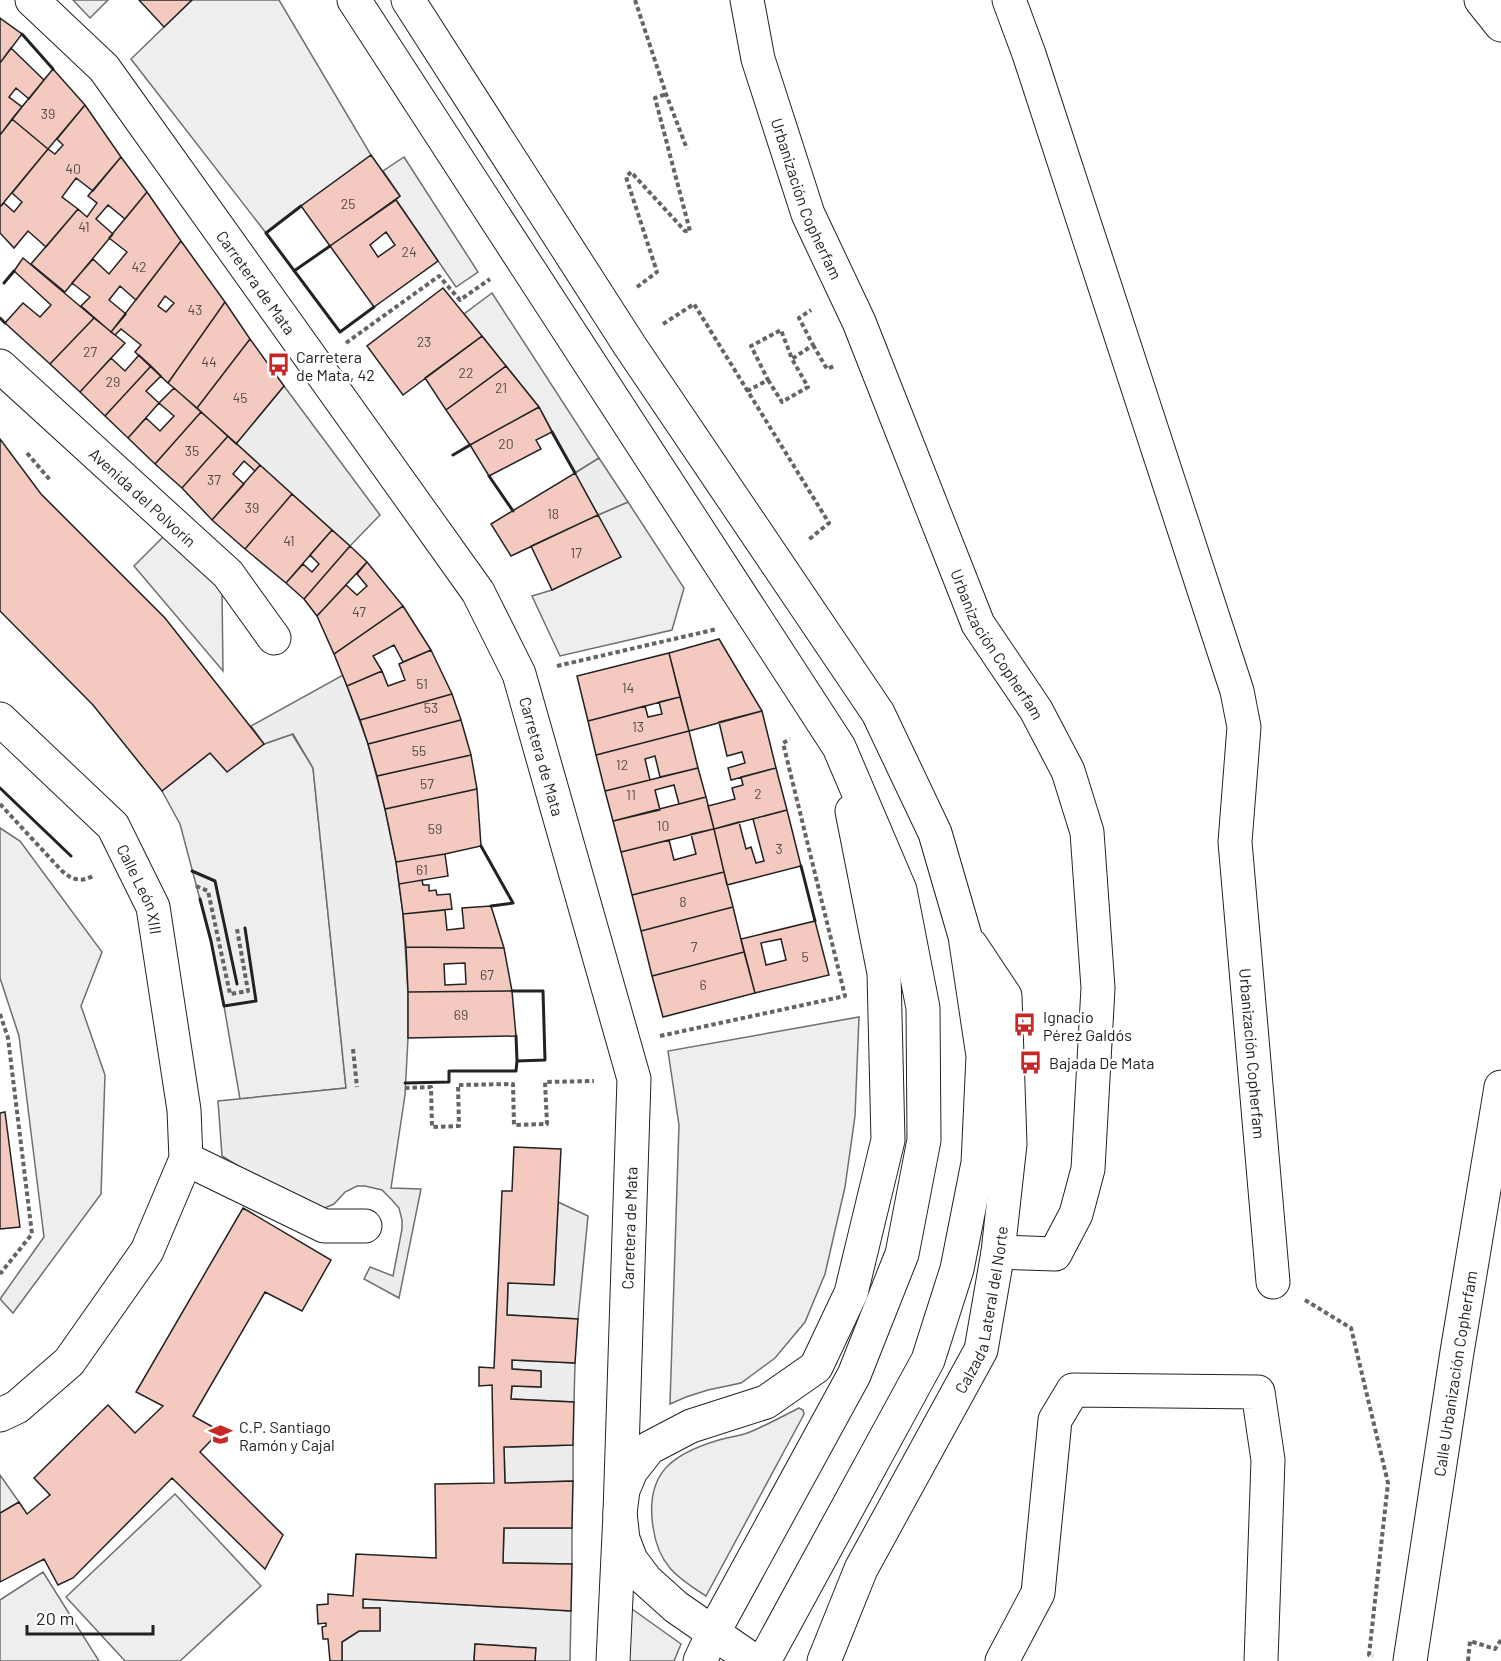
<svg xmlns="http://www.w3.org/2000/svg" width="1501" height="1661" font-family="Barlow,sans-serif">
	<rect width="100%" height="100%" fill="#fff"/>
	<!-- green -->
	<path fill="#eee" stroke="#6f6f6f" stroke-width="1.5" d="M 73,0 L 108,0 L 90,18 Z
		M 192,0 L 279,0 L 371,155 L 266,233 L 131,59 Z
		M 404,157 L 478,272 L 456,287 L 396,200 L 400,196 L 383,171 Z
		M 492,293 L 599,458 L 575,473 L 539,407 L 464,314 Z
		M 628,502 L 684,588 L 672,630 L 560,656 L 532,596 L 552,590 L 620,557 L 598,515 Z
		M 164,536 L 222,591 L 223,671 L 134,566 Z
		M 292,734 L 313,768 L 346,1088 L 240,1099 L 224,1006 L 211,941 L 180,824 L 162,791 L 210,753 L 264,744 Z
		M 0,828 L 20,841 L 102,952 L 81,1006 L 105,1075 L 101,1194 L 13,1313 L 0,1299 L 44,1237 L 19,1036 L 0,978 Z
		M 859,1017 L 855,1116 L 845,1187 L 825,1274 L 805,1322 L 775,1358 L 741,1383 L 708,1390 L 686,1397 L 670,1404 L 679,1125 L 668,1051 Z
		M 799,1408 L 803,1410 L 804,1414 L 802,1418 L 706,1596 C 676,1577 658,1564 653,1527 C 645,1474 671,1454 719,1440 C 729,1437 740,1436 750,1432 C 767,1425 783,1416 799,1408 Z
		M 0,1475 L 19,1502 L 0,1513 Z
		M 175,1494 L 261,1586 L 180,1661 L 125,1661 L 66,1597 Z
		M 43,1572 L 99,1661 L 0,1661 L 0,1600 Z
		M 625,1604 L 681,1644 L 674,1661 L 625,1661 Z"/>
	<!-- parking -->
	<path fill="#ededed" stroke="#6f6f6f" stroke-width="1.5" d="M 284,386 L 380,515 L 350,546 L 236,444 Z
		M 599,458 L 628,502 L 598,515 L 575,473 Z
		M 343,675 L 368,744 L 385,809 L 396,862 L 403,914 L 408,992 L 408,1038 L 405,1095 L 391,1188 L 421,1189 L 399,1298 L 364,1279 L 370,1267 L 393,1276 L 402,1229 L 402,1220 L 399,1208 L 392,1200 L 382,1190 L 365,1186 L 357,1186 L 345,1192 L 334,1204 L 327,1207 L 318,1209 L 305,1207 L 222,1156 L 218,1101 L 346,1088 L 313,768 L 293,734 L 264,744 L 251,726 Z
		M 558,1202 L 588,1216 L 578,1319 L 507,1315 L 508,1283 L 554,1284 Z
		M 512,1360 L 575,1363 L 574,1402 L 511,1399 L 512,1386 L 541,1387 L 541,1371 L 512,1369 Z
		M 573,1445 L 573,1481 L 505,1483 L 504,1447 Z
		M 504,1528 L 572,1528 L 572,1564 L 503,1563 Z
		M 363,1599 L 571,1611 L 570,1661 L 535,1661 L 535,1648 L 475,1644 L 474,1661 L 342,1661 L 342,1642 L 359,1631 L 380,1630 L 380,1608 L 363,1608 Z"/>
	<!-- building -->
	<path fill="#f3c9c0" stroke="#222" stroke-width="1.5" fill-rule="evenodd" d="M 139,0 L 192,0 L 164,27 Z
		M 0,18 L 22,34 L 0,63 Z
		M 11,48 L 44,80 L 29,99 L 16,88 L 9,97 L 22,107 L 0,135 L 0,63 Z
		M 53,69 L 85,105 L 48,149 L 12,119 Z
		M 85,105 L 121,157 L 93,191 L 76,178 L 62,197 L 78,209 L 46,247 L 28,231 L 14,248 L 0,233 L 0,207 L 4,203 L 14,212 L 22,202 L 12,193 L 48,149 L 55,154 L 63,145 L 57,139 Z
		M 12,119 L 48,149 L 0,207 L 0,135 Z
		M 371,155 L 400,196 L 330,246 L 301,206 Z
		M 121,157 L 147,192 L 125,219 L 108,205 L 96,219 L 113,234 L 65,292 L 31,264 L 78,209 L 87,217 L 97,203 L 88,196 Z
		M 147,192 L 181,241 L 136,300 L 120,286 L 109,300 L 126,314 L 111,332 L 81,306 L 90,297 L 72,283 L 93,259 L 109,274 L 127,252 L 109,238 Z
		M 396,200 L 438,261 L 374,307 L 330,246 ZM 386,232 L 395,245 L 378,257 L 370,245 Z
		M 181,241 L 225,302 L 168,383 L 135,352 L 141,345 L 121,329 L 115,335 L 111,332 ZM 165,296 L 174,303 L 166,312 L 158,306 Z
		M 23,258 L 94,318 L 50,364 L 5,323 L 23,303 L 40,317 L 51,305 L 14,271 Z
		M 443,288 L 482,336 L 403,395 L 367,346 Z
		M 225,302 L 250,339 L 197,408 L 168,383 Z
		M 94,318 L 125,343 L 80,392 L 50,364 Z
		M 482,336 L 506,366 L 446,410 L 425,378 Z
		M 250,339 L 284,386 L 236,444 L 197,408 Z
		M 139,355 L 151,366 L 105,416 L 80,392 L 111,358 L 125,371 Z
		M 151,366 L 161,376 L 146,391 L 159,403 L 128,438 L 105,416 Z
		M 506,366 L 539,407 L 470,445 L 446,410 Z
		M 174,388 L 201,412 L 155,464 L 128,438 L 146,418 L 160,431 L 174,416 L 159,403 Z
		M 539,407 L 552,432 L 536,440 L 541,449 L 489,476 L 470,445 Z
		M 201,412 L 228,436 L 182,488 L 155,464 Z
		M 228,436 L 260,465 L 255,471 L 244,461 L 233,474 L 244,484 L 212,520 L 182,488 Z
		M 0,439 L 41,494 L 165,618 L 264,744 L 227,772 L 210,753 L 162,791 L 93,705 L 0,611 Z
		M 260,465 L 292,494 L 245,549 L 212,520 Z
		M 575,473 L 598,515 L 511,556 L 491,524 Z
		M 292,494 L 332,530 L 286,583 L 245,549 Z
		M 598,515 L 621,557 L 552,590 L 531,546 Z
		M 332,530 L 350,546 L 304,599 L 286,583 L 303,564 L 312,572 L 319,564 L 310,555 Z
		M 350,546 L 367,562 L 317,616 L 304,599 Z
		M 367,562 L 403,606 L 334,654 L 317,616 L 346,585 L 357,595 L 367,586 L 357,574 Z
		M 403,606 L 431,650 L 403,662 L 394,645 L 373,656 L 382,671 L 347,686 L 334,654 Z
		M 719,639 L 762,711 L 689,731 L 669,653 Z
		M 431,650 L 452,694 L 360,720 L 347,686 L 382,671 L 388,686 L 405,680 L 399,664 Z
		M 669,653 L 680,697 L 588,721 L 577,676 Z
		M 452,694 L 461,720 L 368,744 L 360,720 Z
		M 680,697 L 689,731 L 596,755 L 588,721 L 645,706 L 648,717 L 662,714 L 659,702 Z
		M 762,711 L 776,768 L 731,780 L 728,768 L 745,763 L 742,752 L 727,756 L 719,722 Z
		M 461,720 L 471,755 L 377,776 L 368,744 Z
		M 689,731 L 698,768 L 660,777 L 655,756 L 645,759 L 650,780 L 605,791 L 596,755 Z
		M 471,755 L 477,789 L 385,809 L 377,776 Z
		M 698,768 L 706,797 L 679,804 L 674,785 L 655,790 L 660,810 L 613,821 L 605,791 Z
		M 776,768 L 787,810 L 714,829 L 708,806 L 735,799 L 732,788 L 743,785 L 741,777 Z
		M 477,789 L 481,846 L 445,854 L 396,862 L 385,809 Z
		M 706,797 L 714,829 L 621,852 L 613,821 Z
		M 787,810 L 801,866 L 727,885 L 714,829 L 739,822 L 746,849 L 751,847 L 756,863 L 764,861 L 753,819 Z
		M 714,829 L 724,872 L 632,895 L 621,852 L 669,840 L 674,860 L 696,854 L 691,834 Z
		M 445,854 L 448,876 L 399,884 L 396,862 Z
		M 724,872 L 733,907 L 641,931 L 632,895 Z
		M 422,880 L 423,885 L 429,885 L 429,891 L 436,890 L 437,895 L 450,894 L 452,909 L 403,914 L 399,884 Z
		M 491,906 L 504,948 L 406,947 L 403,914 L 445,910 L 447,930 L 464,928 L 462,908 Z
		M 733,907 L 744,952 L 652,976 L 641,931 Z
		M 815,921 L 829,975 L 755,993 L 741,939 ZM 781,939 L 786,960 L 766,965 L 761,943 Z
		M 406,947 L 504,948 L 512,991 L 408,992 ZM 465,963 L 466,984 L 445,985 L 444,964 Z
		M 744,952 L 755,993 L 663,1017 L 652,976 Z
		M 512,991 L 516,1036 L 408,1038 L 408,992 Z
		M 5,1112 L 20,1227 L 0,1229 L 0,1113 Z
		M 514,1147 L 561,1149 L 554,1285 L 508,1283 L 507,1315 L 578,1319 L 575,1363 L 512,1360 L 512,1369 L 541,1371 L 541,1387 L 512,1386 L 511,1399 L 574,1402 L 573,1445 L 504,1447 L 505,1483 L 573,1481 L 572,1528 L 504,1528 L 503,1563 L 572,1564 L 571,1611 L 363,1599 L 363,1608 L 380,1608 L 380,1631 L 359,1631 L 342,1642 L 342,1661 L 330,1661 L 328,1639 L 323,1639 L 322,1627 L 326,1626 L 326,1623 L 318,1624 L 317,1605 L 328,1604 L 328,1594 L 353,1596 L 356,1554 L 436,1558 L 435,1484 L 494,1483 L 492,1385 L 479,1386 L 479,1367 L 494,1368 L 502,1191 L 512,1191 Z
		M 243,1208 L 331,1260 L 302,1311 L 265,1292 L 193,1416 L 220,1431 L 200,1452 L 283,1535 L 265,1569 L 172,1478 L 73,1578 L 58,1585 L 44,1559 L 0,1582 L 0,1513 L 19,1502 L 27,1514 L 50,1495 L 34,1478 L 108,1405 L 135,1433 L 163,1406 L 136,1392 Z
		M 475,1644 L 536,1648 L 535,1661 L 474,1661 Z"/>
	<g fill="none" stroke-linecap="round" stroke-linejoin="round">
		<defs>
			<g id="minor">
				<path id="s1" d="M 32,0 L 104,68 L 478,592 L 519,674 L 634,1079 L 620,1513 L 613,1661"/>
				<path d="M 354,0 L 839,747 L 900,890 L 923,1008 L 924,1140 L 902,1254 L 854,1375 L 713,1633 L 700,1661"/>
				<path d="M 408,0 L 630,346 L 878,713 L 935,833 L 965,936 L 983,1056 L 978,1163 L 957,1269 L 928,1360 L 764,1661"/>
				<path id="s2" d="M 747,0 L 758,59 L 808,214 L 859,322 L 978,624 L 1036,710 L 1068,771 L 1087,832 L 1098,988 L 1088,1169 L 1076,1214 L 1055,1254 L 998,1252"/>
				<path id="s3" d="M 1009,0 L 1029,54 L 1237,691 L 1244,727 L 1235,842 L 1273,1282"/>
				<path d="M 1481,0 L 1501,25"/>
				<path id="s4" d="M 0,366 L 228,574 L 274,638"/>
				<path id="s5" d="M 0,719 L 113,826 L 153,907 L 184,1110 L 186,1159 L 147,1251 L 69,1362 L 17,1407 L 0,1415"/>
				<path d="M 186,1159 L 324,1226 L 365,1226"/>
				<path d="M 754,1661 L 676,1607 L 646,1580 L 631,1560 L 623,1539 L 620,1513 L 623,1490 L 631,1471 L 649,1448 L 691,1426 L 766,1402 L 816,1367 L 851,1293 L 888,1140 L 884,973 L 852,811"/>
				<path id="s6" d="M 824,1661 L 861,1569 L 981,1350 L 998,1252 L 1010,1144 L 1005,996 L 971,945"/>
				<path d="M 1002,1661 L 1038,1593 L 1055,1420 L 1073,1390 L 1258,1392 L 1268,1460 L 1261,1661"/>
				<path id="s7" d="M 1410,1661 L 1457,1352 L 1501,1087"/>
			</g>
		</defs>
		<!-- minor casing -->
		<use href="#minor" stroke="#222" stroke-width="35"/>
		<!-- path -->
		<path stroke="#646464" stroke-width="4" stroke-dasharray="4.5 3" stroke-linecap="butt" d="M 635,0 L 666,94 L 687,149
			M 637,287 L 657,272 L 626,177 L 631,172 L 685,231 L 690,231 L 655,98 L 666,94
			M 663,324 L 694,304 L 829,523 L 807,541
			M 346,343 L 439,276 L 460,300 L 490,279
			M 813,345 L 827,369 L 834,366
			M 768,380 L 782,402 L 808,387 L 792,359
			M 747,391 L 768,380 L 751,346 L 781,330 L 792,359 L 813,345 L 799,318 L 811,310
			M 27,453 L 50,480
			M 557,666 L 717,629
			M 0,804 L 62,871 C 72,880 82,883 94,875
			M 196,886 L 208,891 L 230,994 L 248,991 L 237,929
			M 0,1014 L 8,1038 L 32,1234 L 0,1274
			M 660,1036 L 845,996 L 783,743 L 790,739
			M 353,1049 L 357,1087
			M 405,1088 L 431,1087 L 432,1127 L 459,1126 L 458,1085 L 513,1084 L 514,1125 L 547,1124 L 545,1082 L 594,1081
			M 1305,1300 L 1351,1328 L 1388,1483 L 1369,1655 L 1373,1656
			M 1468,1661 L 1470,1641 L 1495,1649 L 1501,1640"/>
		<!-- minor -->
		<use href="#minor" stroke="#fff" stroke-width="33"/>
		<!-- wall -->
		<path stroke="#222" stroke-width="3" d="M 22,34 L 53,69
			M 301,206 L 266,233 L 340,332 L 374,307
			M 294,271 L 330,246
			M 4,283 L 14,271
			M 0,318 L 5,323
			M 552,432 L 575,473
			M 453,455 L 470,445
			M 489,476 L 513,511
			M 0,788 L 71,856
			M 481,846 L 513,903 L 491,906
			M 801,866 L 815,921
			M 192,871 L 215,881 L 237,984
			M 200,899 L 211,941 L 224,1006 L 256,1001 L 245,928
			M 512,991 L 543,991 L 545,1060 L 517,1061 L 516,1036
			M 405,1083 L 449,1082 L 449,1071 L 516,1071 L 517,1061"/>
	</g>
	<!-- icons -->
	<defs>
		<symbol id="bus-bare" viewBox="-9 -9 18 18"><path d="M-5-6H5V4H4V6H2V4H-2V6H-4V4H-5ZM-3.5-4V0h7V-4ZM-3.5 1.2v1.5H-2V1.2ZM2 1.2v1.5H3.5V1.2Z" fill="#c62828" stroke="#fff" stroke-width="2.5" paint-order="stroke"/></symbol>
		<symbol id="school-bare" viewBox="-9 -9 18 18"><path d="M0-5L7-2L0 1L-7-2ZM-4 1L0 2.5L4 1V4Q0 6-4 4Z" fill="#c62828" stroke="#fff" stroke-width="2.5" paint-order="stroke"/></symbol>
	</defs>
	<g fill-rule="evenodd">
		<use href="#bus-bare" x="262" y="348" width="33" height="33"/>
		<use href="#bus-bare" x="1008" y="1008" width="33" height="33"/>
		<use href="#bus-bare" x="1014" y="1046" width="33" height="33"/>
		<use href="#school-bare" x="204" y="1418" width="33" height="33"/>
	</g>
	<g text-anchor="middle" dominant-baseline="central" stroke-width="4.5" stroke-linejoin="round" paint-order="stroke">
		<!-- number labels -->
		<g font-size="14" fill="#564c4a">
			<text x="48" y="113">39</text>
			<text x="73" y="168">40</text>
			<text x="348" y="203">25</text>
			<text x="84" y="226">41</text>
			<text x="409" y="251">24</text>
			<text x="139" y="266">42</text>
			<text x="195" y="309">43</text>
			<text x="424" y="341">23</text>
			<text x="90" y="351">27</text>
			<text x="209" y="361">44</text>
			<text x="466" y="372">22</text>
			<text x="113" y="381">29</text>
			<text x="501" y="387">21</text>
			<text x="240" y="397">45</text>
			<text x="506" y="443">20</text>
			<text x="192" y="450">35</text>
			<text x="214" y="479">37</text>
			<text x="252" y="507">39</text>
			<text x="553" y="513">18</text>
			<text x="289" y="540">41</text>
			<text x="576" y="552">17</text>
			<text x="359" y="611">47</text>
			<text x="422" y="683">51</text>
			<text x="628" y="687">14</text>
			<text x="431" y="707">53</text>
			<text x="638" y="726">13</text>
			<text x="419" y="750">55</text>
			<text x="622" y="764">12</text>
			<text x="427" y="783">57</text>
			<text x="758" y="793">2</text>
			<text x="631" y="794">11</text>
			<text x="663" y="825">10</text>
			<text x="435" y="828">59</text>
			<text x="779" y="848">3</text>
			<text x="422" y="869">61</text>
			<text x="683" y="901">8</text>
			<text x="694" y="946">7</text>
			<text x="805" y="956">5</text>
			<text x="487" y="974">67</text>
			<text x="703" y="984">6</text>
			<text x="461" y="1014">69</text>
		</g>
		<!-- street labels -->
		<g font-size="16" fill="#222" stroke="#fff">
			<text stroke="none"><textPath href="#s2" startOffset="208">Urbanización Copherfam</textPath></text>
			<text stroke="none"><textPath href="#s1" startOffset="362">Carretera de Mata</textPath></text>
			<text stroke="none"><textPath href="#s4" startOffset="194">Avenida del Polvorín</textPath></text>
			<text stroke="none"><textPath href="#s2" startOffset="694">Urbanización Copherfam</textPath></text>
			<text stroke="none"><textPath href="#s1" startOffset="920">Carretera de Mata</textPath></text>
			<text stroke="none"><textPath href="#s5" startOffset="225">Calle León XIII</textPath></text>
			<text stroke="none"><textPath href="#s3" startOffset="1092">Urbanización Copherfam</textPath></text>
			<text transform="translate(629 1228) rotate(-88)">Carretera de Mata</text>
			<text stroke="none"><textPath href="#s6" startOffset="388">Calzada Lateral del Norte</textPath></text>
			<text stroke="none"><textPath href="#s7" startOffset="291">Calle Urbanización Copherfam</textPath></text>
		</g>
		<!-- poi labels -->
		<g font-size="16" fill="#222" stroke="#fff" text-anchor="start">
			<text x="296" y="356">Carretera<tspan x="296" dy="18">de Mata, 42</tspan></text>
			<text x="1043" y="1016">Ignacio<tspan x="1043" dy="18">Pérez Galdós</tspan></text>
			<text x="1049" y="1062">Bajada De Mata</text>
			<text x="239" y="1426">C.P. Santiago<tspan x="239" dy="18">Ramón y Cajal</tspan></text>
		</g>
	</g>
	<!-- scale -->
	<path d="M27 1625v9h126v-9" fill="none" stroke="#222222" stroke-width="3"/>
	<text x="36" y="1625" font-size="18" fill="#222222" stroke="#ffffff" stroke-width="4.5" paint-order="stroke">20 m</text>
</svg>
